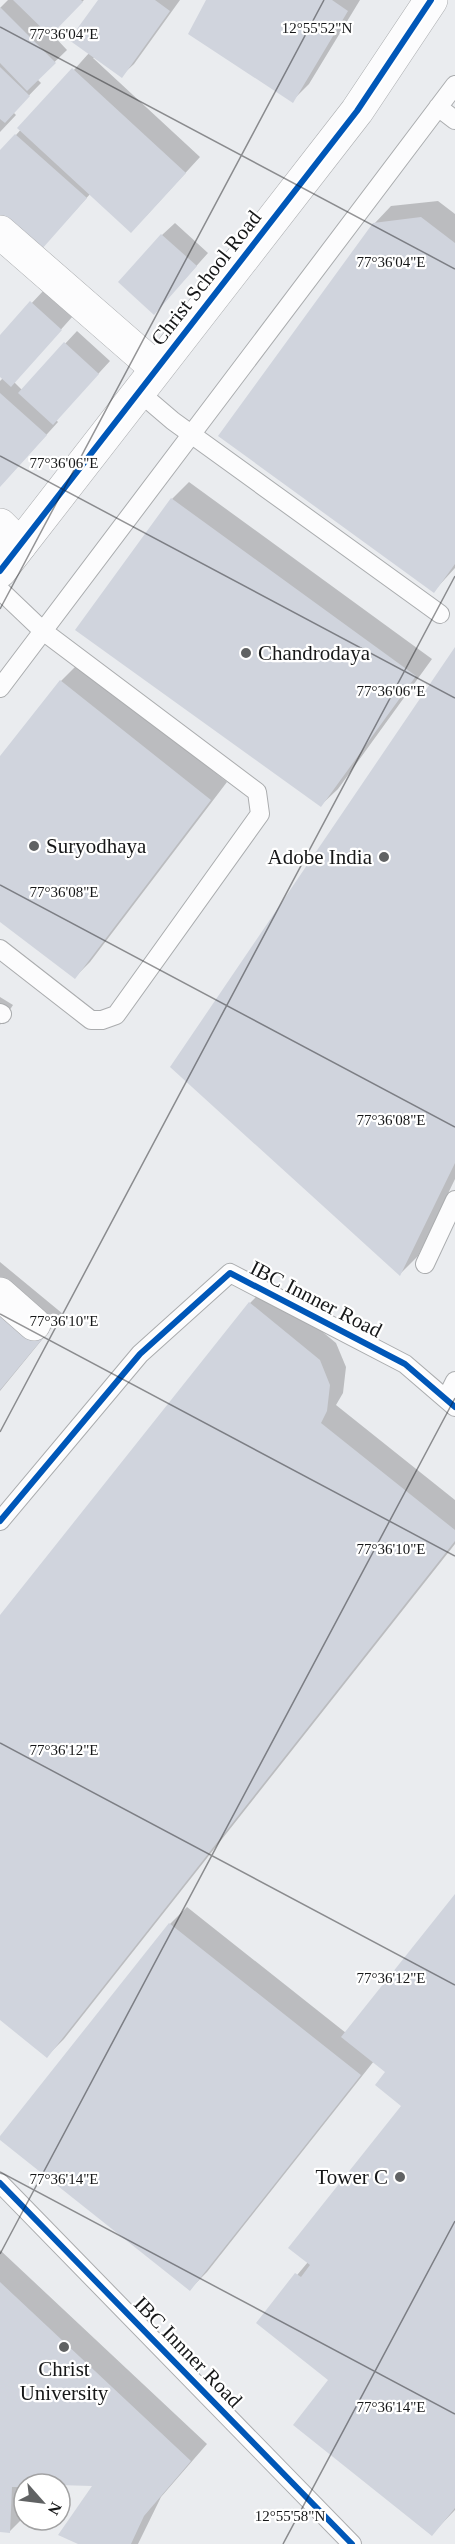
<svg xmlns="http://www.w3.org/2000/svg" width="455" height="2544" font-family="'Times New Roman',serif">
	<rect width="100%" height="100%" fill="#eaecef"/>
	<!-- shadow -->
	<path fill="#0003" d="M 8,0 L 84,0 L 51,33 L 67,50 L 37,79 L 41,83 L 13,112 L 16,115 L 0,132 L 0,8 Z
		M 100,0 L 180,0 L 134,64 L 121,76 L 95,57 L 93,58 L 200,157 L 146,216 L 91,193 L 46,243 L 0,153 L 89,53 Z
		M 208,0 L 360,0 L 309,84 L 292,101 Z
		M 438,201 L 455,214 L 455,568 L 434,591 L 374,224 L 391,206 Z
		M 175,223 L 208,253 L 166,300 L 162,235 Z
		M 44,290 L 73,316 L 14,382 L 22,390 L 77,331 L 110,361 L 56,420 L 58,422 L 0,486 L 0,381 L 3,378 L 0,375 L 0,337 Z
		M 189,482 L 432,659 L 338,789 L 321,805 L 172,499 Z
		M 455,650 L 455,1179 L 418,1256 L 400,1274 Z
		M 78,664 L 227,782 L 90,962 L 75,977 L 0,920 L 0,758 L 61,681 Z
		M 0,997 L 13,1005 L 0,1025 Z
		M 0,1262 L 63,1314 L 0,1391 Z
		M 267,1286 L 336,1343 L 346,1367 L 343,1393 L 336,1405 L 455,1500 L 455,1544 L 64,2039 L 47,2056 L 0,2019 L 0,1618 L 250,1303 Z
		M 455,1896 L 455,2510 L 432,2534 L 330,2380 L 258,2322 L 308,2262 L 403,2106 L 387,2071 L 374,2061 L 207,2272 L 190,2289 L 0,2138 L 170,1924 L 187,1907 L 346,2033 Z
		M 0,2250 L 207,2444 L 161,2497 L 138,2544 L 82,2544 L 95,2484 L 24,2484 L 24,2517 L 9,2532 L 0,2530 Z"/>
	<!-- building -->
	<path fill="#d0d4dd" d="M 13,0 L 81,0 L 83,2 L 50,36 Z
		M 98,0 L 155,0 L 170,11 L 122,78 L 69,40 Z
		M 206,0 L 332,0 L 348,11 L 293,103 L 188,34 Z
		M 0,7 L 56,63 L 27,91 L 0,63 Z
		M 0,67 L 30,96 L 5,123 L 0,119 Z
		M 72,68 L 186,173 L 131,233 L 17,128 Z
		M 15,134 L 87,198 L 34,258 L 0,227 L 0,150 Z
		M 421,217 L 455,243 L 455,564 L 434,593 L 218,436 L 373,223 Z
		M 161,234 L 197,266 L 154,315 L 118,282 Z
		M 30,301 L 62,330 L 11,387 L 0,377 L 0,335 Z
		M 64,342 L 99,374 L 53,425 L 18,393 Z
		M 0,393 L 47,435 L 0,487 Z
		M 171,498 L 416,676 L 321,807 L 75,630 Z
		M 455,647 L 455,1163 L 400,1276 L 170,1067 Z
		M 60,680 L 211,800 L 75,979 L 0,922 L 0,756 Z
		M 0,1292 L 48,1332 L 0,1390 Z
		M 249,1302 L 320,1360 L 330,1385 L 327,1411 L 321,1423 L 455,1530 L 455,1541 L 47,2058 L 0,2020 L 0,1615 Z
		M 455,1894 L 455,2508 L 432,2536 L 293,2425 L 328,2380 L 256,2323 L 295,2273 L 301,2277 L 310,2265 L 288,2248 L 401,2106 L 375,2085 L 385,2072 L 341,2037 Z
		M 169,1923 L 361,2075 L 190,2291 L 0,2140 L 0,2136 Z
		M 0,2282 L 191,2461 L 144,2516 L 131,2544 L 78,2544 L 58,2535 L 92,2486 L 24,2484 L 24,2487 L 12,2487 L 10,2533 L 0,2532 Z"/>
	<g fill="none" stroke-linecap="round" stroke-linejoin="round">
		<defs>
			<path id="lane" d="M 438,107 L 455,120
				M 139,392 L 173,421 L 440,614
				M 0,590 L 43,631 L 257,792 L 260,814 L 116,1015 L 102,1020 L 91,1020 L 0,949
				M 0,688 L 455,85
				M 0,1013 L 2,1014
				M 425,1264 L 455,1200
				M 446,1399 L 455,1381
				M 0,1521 L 140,1354 L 230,1273 L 405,1364 L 455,1407
				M 0,2183 L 352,2544"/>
			<path id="street" d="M 0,232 L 156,368
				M 0,525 L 20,545
				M 0,1294 L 34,1324"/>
			<path id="secondary" d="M 0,571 L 357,111 L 431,0"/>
		</defs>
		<!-- lane casing -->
		<use href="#lane" stroke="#aaacae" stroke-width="20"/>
		<!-- street casing -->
		<use href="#street" stroke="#aaacae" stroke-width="34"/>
		<!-- secondary casing -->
		<use href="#secondary" stroke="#aaacae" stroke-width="34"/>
		<!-- lane -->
		<use href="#lane" stroke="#fcfcfd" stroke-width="18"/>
		<!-- street -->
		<use href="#street" stroke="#fcfcfd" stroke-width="33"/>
		<!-- secondary -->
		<use href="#secondary" stroke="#fcfcfd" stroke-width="33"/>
		<defs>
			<path id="cycleway" d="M 0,571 L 357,111 L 431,0
				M 0,1521 L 140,1354 L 230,1273 L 405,1364 L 455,1407
				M 0,2183 L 352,2544"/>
		</defs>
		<!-- cycleway casing -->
		<use href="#cycleway" stroke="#fff" stroke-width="10"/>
		<!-- cycleway -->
		<use href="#cycleway" stroke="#0057b8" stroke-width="6"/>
	</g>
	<!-- ticks -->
	<path fill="none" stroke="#161718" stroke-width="1.5" stroke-opacity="0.45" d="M 0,27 L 455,269M 0,456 L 455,698M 0,609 L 324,0M 0,885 L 455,1127M 0,1314 L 455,1556M 0,1432 L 455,576M 0,1743 L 455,1985M 0,2172 L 455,2414M 0,2254 L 455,1398M 283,2544 L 455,2221"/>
	<!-- markers -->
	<g fill="#606263" stroke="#fff" stroke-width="2">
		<circle cx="246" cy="653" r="6"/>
		<circle cx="34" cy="846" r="6"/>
		<circle cx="384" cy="857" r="6"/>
		<circle cx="400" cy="2177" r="6"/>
		<circle cx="64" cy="2347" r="6"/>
	</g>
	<g text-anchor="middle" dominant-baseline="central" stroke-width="4.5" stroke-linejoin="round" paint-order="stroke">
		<!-- street labels -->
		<g font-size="21" fill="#161718" stroke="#fff">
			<text transform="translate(206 278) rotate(-52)">Christ School Road</text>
			<text transform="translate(316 1299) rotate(27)">IBC Innner Road</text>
			<text transform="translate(188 2352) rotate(46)">IBC Innner Road</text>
		</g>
		<!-- poi labels -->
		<g font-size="21" fill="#161718" stroke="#fff" text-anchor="start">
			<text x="258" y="653">Chandrodaya</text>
			<text x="46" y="846">Suryodhaya</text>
			<text x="372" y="857" text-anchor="end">Adobe India</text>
			<text x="388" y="2177" text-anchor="end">Tower C</text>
			<text x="64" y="2369" text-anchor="middle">Christ<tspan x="64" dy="24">University</tspan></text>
		</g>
	</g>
	<g font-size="15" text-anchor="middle" fill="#161718" stroke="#fff" stroke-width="4.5" stroke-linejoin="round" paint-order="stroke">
		<text x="317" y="33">12°55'52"N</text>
		<text x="64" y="39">77°36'04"E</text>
		<text x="391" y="267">77°36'04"E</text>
		<text x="64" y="468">77°36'06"E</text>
		<text x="391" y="696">77°36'06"E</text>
		<text x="64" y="897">77°36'08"E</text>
		<text x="391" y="1125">77°36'08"E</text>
		<text x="64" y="1326">77°36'10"E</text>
		<text x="391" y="1554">77°36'10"E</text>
		<text x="64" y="1755">77°36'12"E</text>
		<text x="391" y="1983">77°36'12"E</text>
		<text x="64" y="2184">77°36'14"E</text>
		<text x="391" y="2412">77°36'14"E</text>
		<text x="290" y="2521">12°55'58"N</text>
	</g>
	<!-- north arrow -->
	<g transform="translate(42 2502) rotate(118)"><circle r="28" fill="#ffffff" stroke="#a2a2a3" stroke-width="1.5"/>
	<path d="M0-4.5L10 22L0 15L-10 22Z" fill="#606263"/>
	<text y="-9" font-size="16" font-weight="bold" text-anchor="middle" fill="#161718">N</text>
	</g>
</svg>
